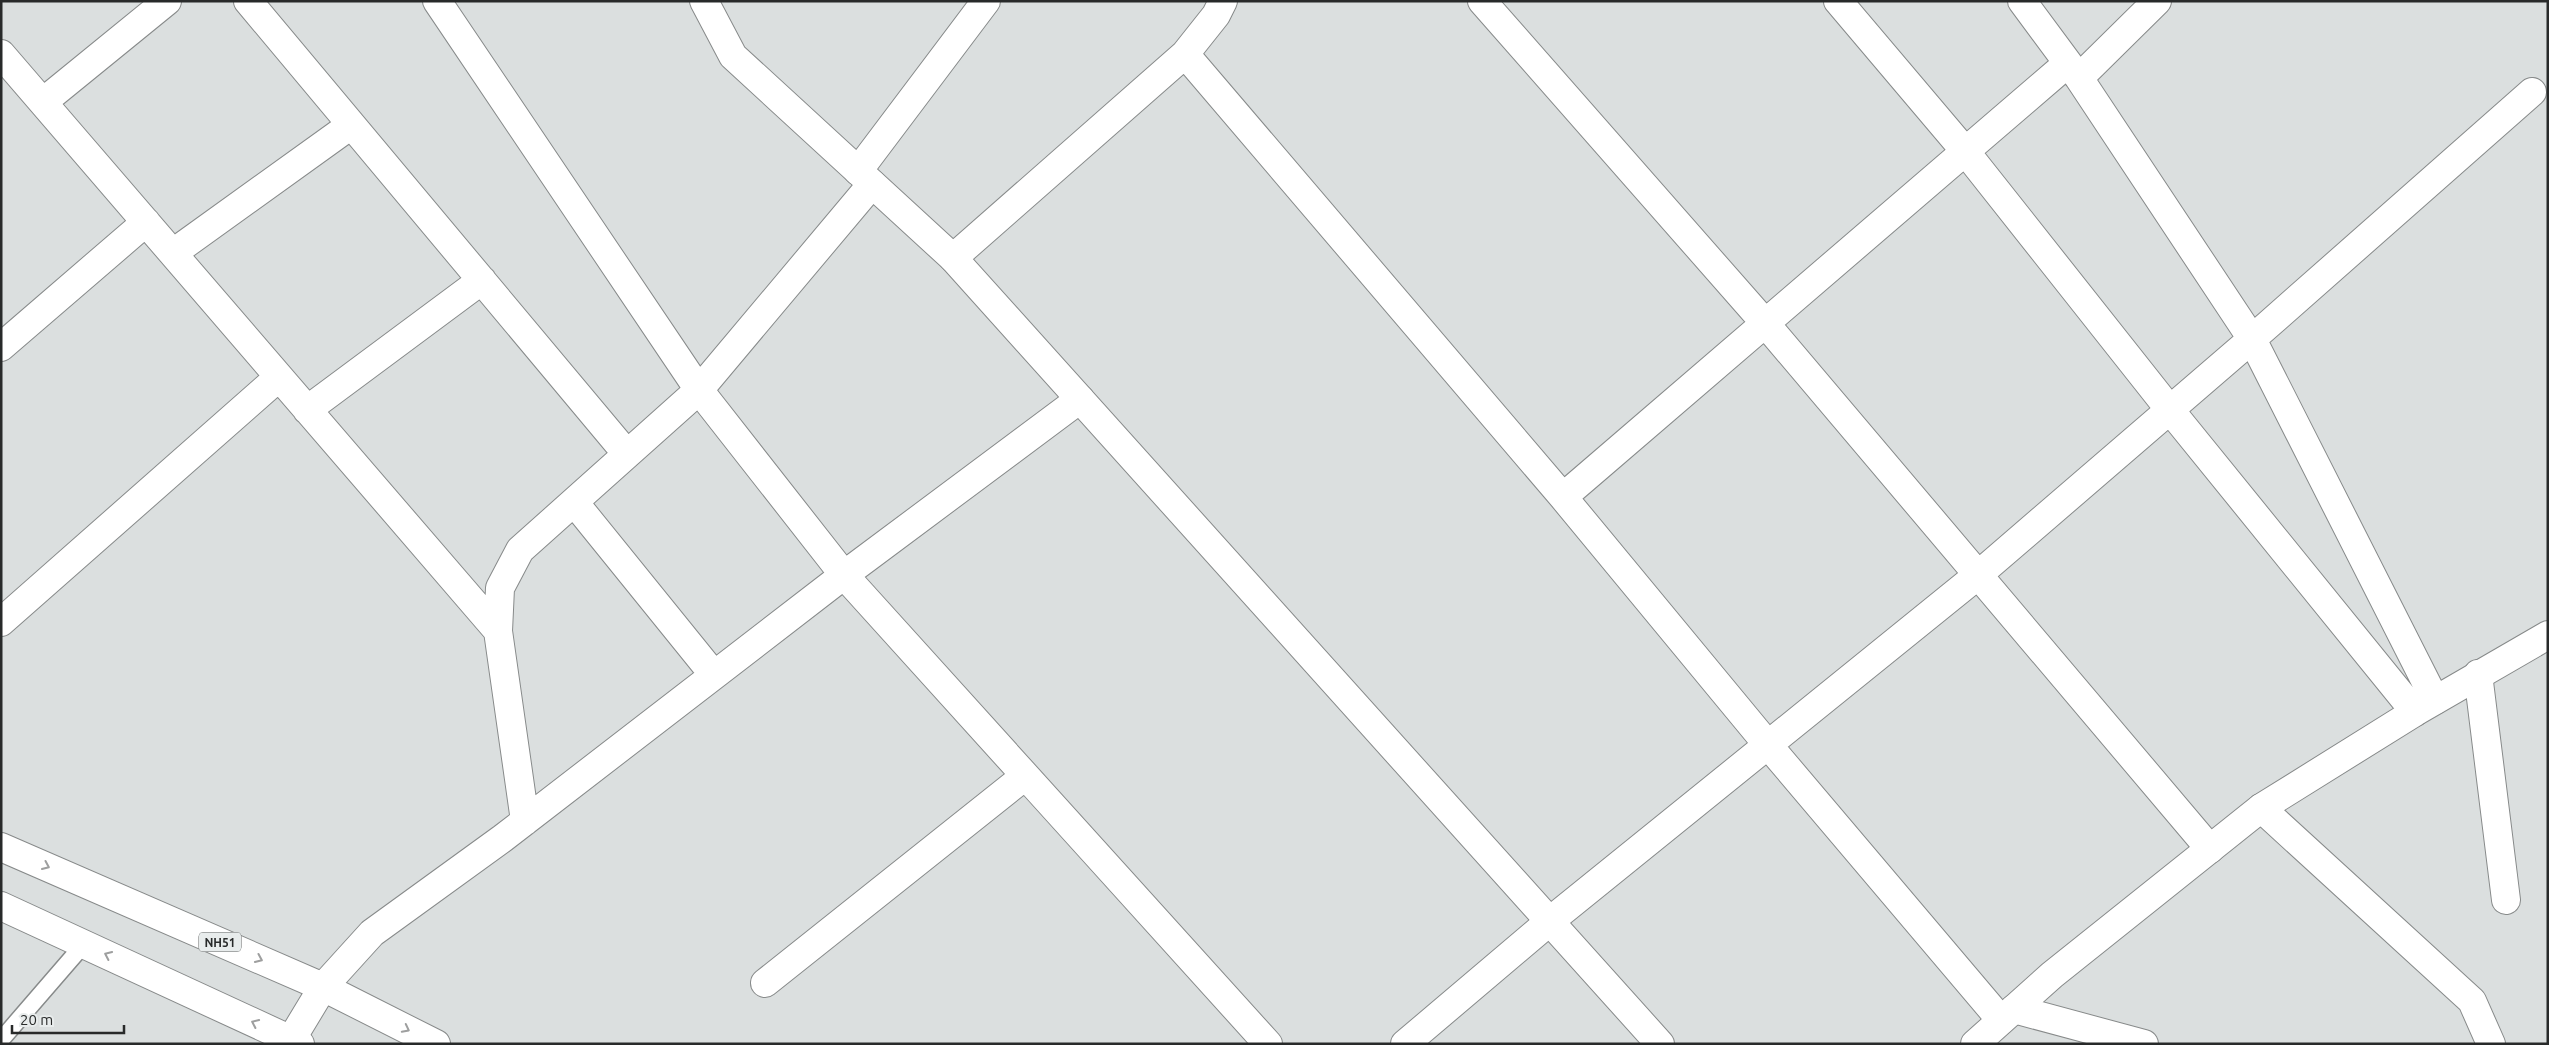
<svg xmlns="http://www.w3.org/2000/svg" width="2549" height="1045" font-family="Ubuntu,sans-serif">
	<rect width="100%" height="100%" fill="#dbdfdf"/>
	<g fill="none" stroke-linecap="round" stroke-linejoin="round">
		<defs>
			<path id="lane" d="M 1,1040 L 84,944"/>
			<path id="street" d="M 248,1 L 627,454
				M 437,1 L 699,390 L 844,575 L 1268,1044
				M 1482,1 L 1765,323 L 2210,849
				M 1838,1 L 1965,151 L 2170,410 L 2415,712
				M 2022,1 L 2079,78 L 2252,339 L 2435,700
				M 1,54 L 498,631
				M 1185,54 L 1563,497 L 1768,745 L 2001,1020
				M 2079,78 L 2157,1
				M 43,102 L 167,1
				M 858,171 L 986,1
				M 173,253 L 351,125
				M 953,258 L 1185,54 L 1216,15 L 1223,1
				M 1,347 L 146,222
				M 307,410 L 482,280
				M 1563,497 L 2068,63
				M 574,502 L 714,675
				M 1,622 L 279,377
				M 2478,674 L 2506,900
				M 2261,808 L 2472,1001 L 2491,1044
				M 525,821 L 498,631 L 500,588 L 520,550 L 699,390 L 872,184
				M 765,983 L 1025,776
				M 2014,1009 L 2144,1044
				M 291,1040 L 323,987 L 372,933 L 503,838 L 844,575 L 1080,399
				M 1405,1044 L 1550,921 L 1978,575 L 2252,339 L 2532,92"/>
			<path id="secondary" d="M 704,1 L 733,56 L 953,258 L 1660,1044
				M 1975,1044 L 2052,975 L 2261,808 L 2415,712 L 2548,635"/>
			<path id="highway" d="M 1,847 L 323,987 L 436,1044
				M 1,906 L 300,1044"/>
		</defs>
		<!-- lane casing -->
		<use href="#lane" stroke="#878a8a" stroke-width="19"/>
		<!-- street casing -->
		<use href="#street" stroke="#878a8a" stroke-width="30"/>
		<!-- secondary casing -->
		<use href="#secondary" stroke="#878a8a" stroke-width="30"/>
		<!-- highway casing -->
		<use href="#highway" stroke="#878a8a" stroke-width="30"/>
		<!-- lane -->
		<use href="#lane" stroke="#fff" stroke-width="16"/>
		<!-- street -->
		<use href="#street" stroke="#fff" stroke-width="28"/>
		<!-- secondary -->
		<use href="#secondary" stroke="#fff" stroke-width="28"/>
		<!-- highway -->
		<use href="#highway" stroke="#fff" stroke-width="28"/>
	</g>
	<!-- one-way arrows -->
	<defs><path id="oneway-chevron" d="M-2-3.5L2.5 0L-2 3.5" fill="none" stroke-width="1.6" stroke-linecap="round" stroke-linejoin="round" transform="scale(1.25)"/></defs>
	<g stroke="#9e9f9f">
		<use href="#oneway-chevron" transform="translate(46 866) rotate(24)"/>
		<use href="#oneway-chevron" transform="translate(108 955) rotate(-155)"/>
		<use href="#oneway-chevron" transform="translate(259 959) rotate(24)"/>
		<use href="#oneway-chevron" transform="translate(255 1023) rotate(-155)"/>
		<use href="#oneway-chevron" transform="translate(406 1029) rotate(27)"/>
	</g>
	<g text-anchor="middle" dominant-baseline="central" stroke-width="4.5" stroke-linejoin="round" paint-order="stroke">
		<!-- shield labels -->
		<rect fill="#e8ecec" stroke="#626464" stroke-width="1" x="199" y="932.5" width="42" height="19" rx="4"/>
		<g font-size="12" font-weight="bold" fill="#282a2a">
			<text x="220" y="942">NH51</text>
		</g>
	</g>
	<!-- border -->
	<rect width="2549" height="1045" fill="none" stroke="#282a2a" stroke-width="5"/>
	<!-- scale -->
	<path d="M12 1025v8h112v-8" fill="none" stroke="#282a2a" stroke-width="2.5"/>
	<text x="20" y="1025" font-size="15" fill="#282a2a" stroke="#e8ecec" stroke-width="4" paint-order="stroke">20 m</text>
</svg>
